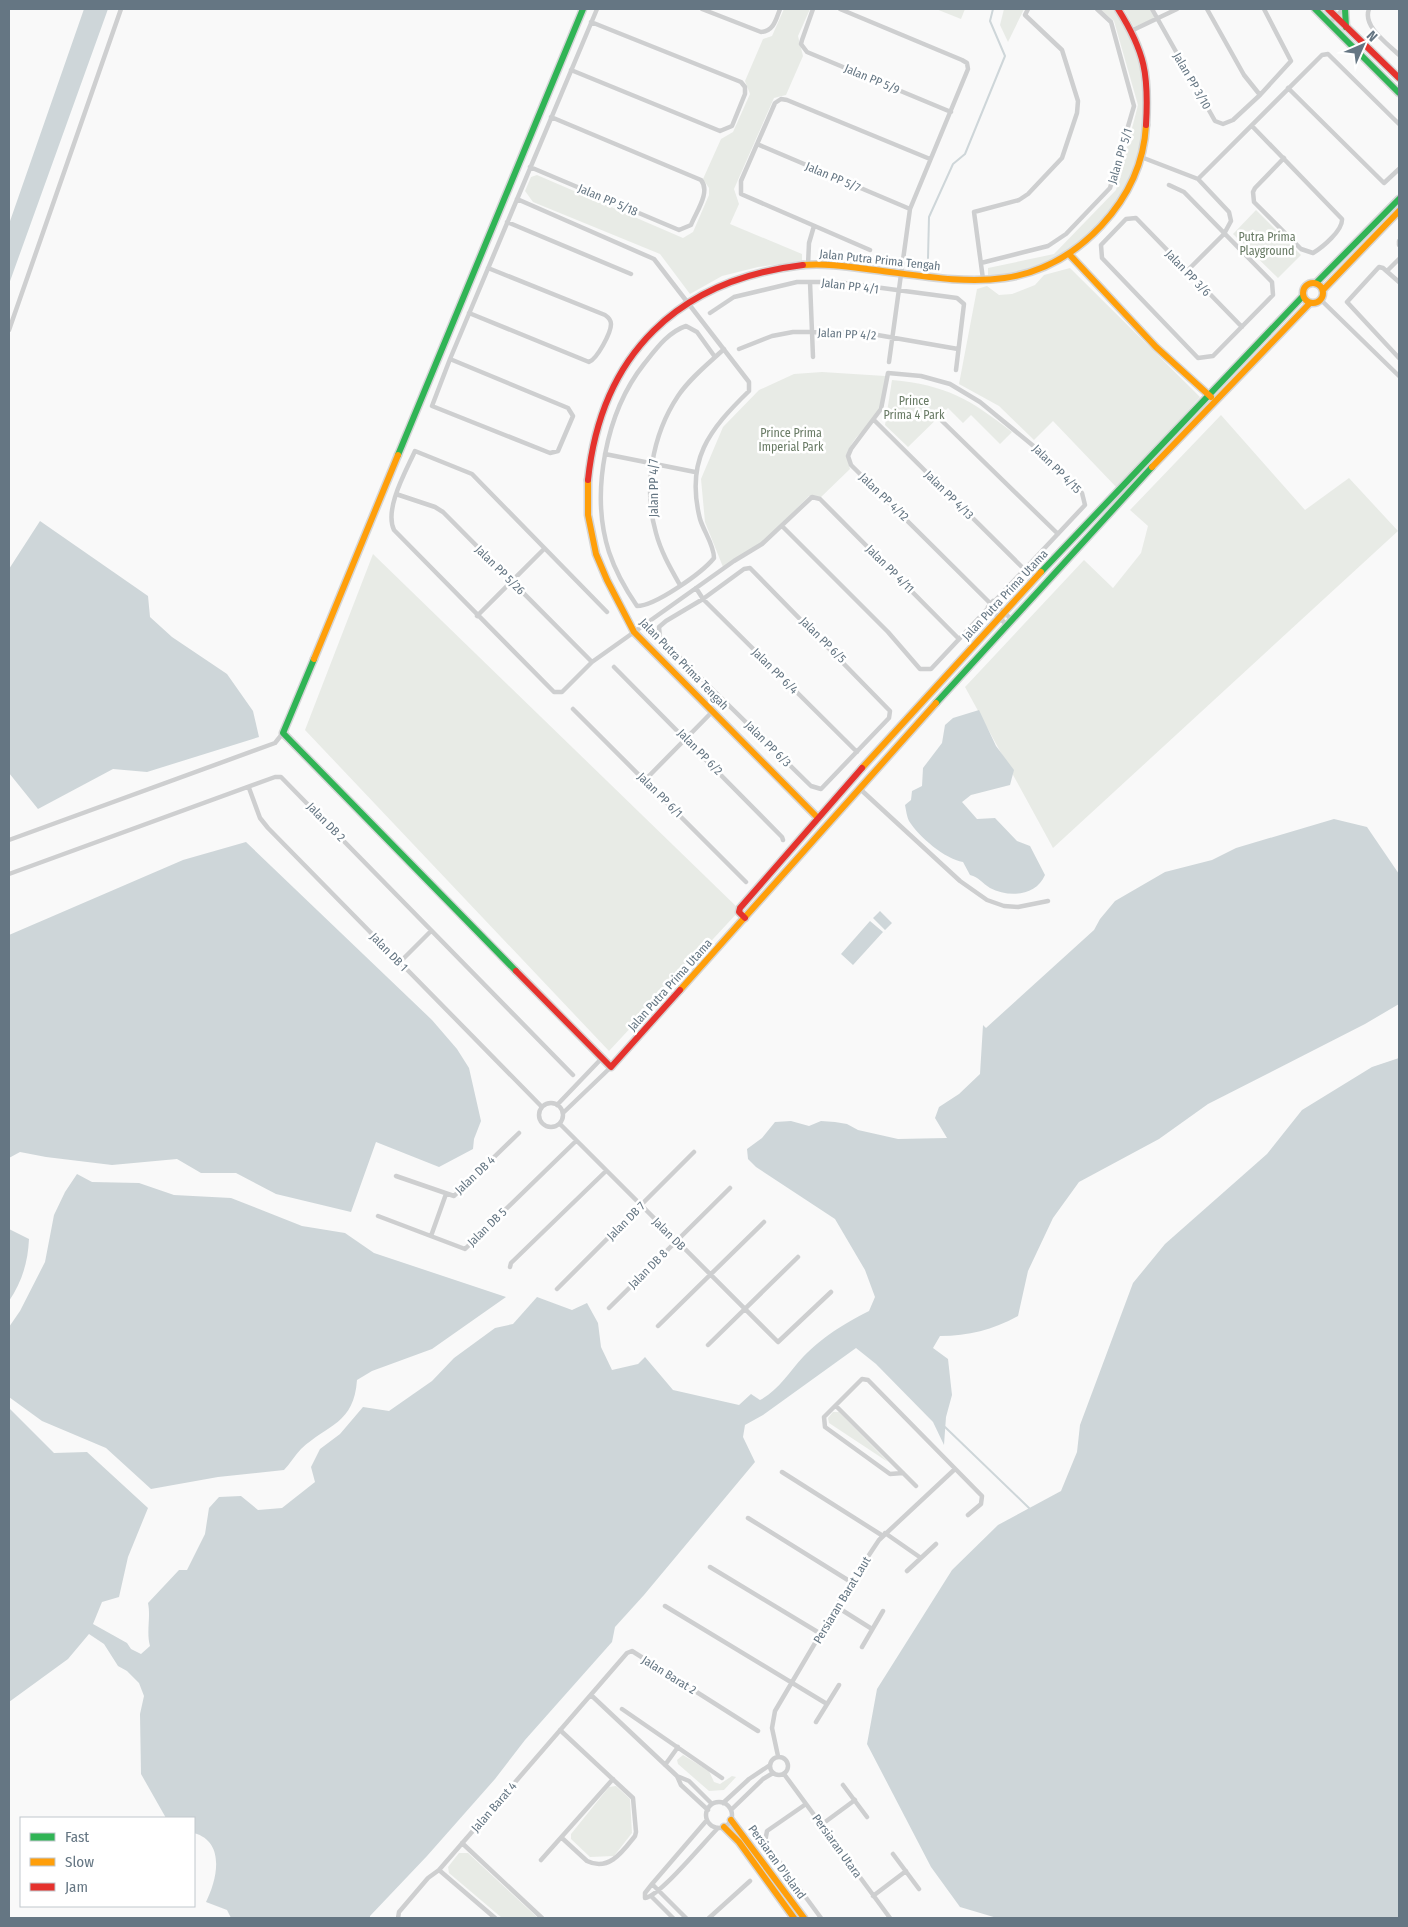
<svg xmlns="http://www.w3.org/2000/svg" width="1408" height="1927" font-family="'Fira Sans Condensed',sans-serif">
	<rect width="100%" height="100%" fill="#f9f9f9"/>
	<!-- green -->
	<path fill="#e8ebe6" d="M 784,9 L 810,9 L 798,36 L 803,56 L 786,95 L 774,98 L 734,189 L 739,204 L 730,224 L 802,254 L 802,261 L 758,267 L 722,276 L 690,294 L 660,254 L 533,202 L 525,191 L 531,177 L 537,175 L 683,238 L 693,232 L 709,195 L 709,188 L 703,179 L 721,139 L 733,132 L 750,94 L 745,81 L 763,39 L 772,36 Z
		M 936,9 L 965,9 L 961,19 Z
		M 1004,9 L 1024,9 L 1008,42 L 1000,25 Z
		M 1100,9 L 1115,9 C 1126,28 1140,49 1144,71 C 1145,80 1144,91 1144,101 C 1144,122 1144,145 1136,165 C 1117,214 1071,263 1018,275 C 1008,277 997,276 988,277 L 988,268 L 1054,254 L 1116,190 L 1138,105 L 1114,21 Z
		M 1124,9 L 1150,9 L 1155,18 L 1134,27 Z
		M 1256,210 L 1301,255 L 1278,278 L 1233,234 Z
		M 1070,268 L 1200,397 L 1118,489 L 1053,421 L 1034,440 L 999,406 L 959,384 L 977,289 L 987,286 L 999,295 L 1012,294 L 1035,285 L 1044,275 Z
		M 822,372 L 885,376 C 885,386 885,397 881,407 C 871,431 840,439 850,469 L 820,498 L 809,496 L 759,546 L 723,567 L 705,522 L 701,479 L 723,427 L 759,390 L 794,374 Z
		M 892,380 C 946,385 970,399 1012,432 L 1000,444 L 971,415 L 963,423 L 948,408 L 908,447 L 885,425 Z
		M 1221,415 L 1305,510 L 1349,478 L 1398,531 L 1053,848 L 965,687 L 1084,560 L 1113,588 L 1141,553 L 1148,526 L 1130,510 Z
		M 373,554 L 740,910 L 609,1051 L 305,730 Z
		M 833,1412 L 839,1412 L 888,1462 L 829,1423 L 828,1418 Z
		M 683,1755 L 709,1771 L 714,1782 L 720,1784 L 732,1776 L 736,1777 L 724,1790 L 709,1791 L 678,1764 L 677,1760 Z
		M 616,1786 L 630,1799 L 632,1833 L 614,1856 L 590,1857 L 571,1839 L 571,1834 L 609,1787 Z
		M 459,1853 L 468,1853 L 538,1918 L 502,1918 L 449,1873 L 448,1867 Z"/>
	<!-- water -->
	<path fill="#ced6d9" d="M 84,9 L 108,9 L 9,284 L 9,224 Z
		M 40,521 L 148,596 L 150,617 L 172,637 L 227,674 L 253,711 L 259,737 L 147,772 L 113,769 L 38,809 L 9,773 L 9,569 Z
		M 979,710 L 996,746 L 1014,770 L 1010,785 L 971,795 L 962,802 L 977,819 L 995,818 L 1017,841 L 1030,846 L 1045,875 C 1036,896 1009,898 990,888 C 982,883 979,877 970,875 L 963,862 C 945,859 919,837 909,821 C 907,817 906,810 905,805 L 911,800 L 912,791 L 922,786 L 923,768 L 942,743 L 945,725 L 953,718 Z
		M 1334,819 L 1367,827 L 1399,874 L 1399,1004 L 1365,1024 L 1208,1104 L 1159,1139 L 1079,1182 L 1053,1218 L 1028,1271 L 1018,1316 C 992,1330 969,1336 940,1336 L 933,1348 L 948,1359 L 952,1395 L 946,1417 L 944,1445 L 933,1422 L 876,1364 L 856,1348 L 763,1415 L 745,1425 L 743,1437 L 755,1462 L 644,1595 L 615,1627 L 612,1642 L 525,1740 L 495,1779 L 427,1856 L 370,1916 L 370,1918 L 231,1918 L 227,1910 L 206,1902 C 217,1880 226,1842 194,1833 L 194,1818 L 166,1818 L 141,1774 L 140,1714 L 144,1696 L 139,1683 L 127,1671 L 118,1666 L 104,1644 L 89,1634 L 68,1659 L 9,1702 L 9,1408 L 54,1453 L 87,1452 L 148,1508 L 128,1557 L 119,1597 L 102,1602 L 93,1624 L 127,1643 L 131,1649 L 141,1654 L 150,1646 C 146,1631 151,1618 148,1603 L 179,1570 L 187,1570 L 205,1534 L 209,1508 L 219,1497 L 241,1496 L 258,1510 L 282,1508 L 315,1482 L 311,1467 L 320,1449 L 340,1434 L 363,1407 L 389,1411 L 432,1381 L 454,1358 L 495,1328 L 513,1324 L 537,1297 L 572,1310 L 587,1303 L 598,1323 L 601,1347 L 612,1370 L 638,1364 L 645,1357 L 673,1390 L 739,1405 L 751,1394 L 760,1400 C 779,1390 789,1372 803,1357 C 825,1335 842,1325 869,1311 L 875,1297 L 865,1270 L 835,1219 L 756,1167 L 748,1159 L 747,1149 L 762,1138 L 775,1122 L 791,1121 L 809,1126 L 821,1121 L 835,1122 L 847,1124 L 858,1130 L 898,1139 L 947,1138 L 935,1118 L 939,1107 L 959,1094 L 980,1074 L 983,1025 L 986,1028 L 1094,930 L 1100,919 L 1115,901 L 1165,872 L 1212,860 L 1236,848 Z
		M 246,842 L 432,1020 L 457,1049 L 469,1068 L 481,1121 L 474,1139 L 473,1149 L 439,1167 L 376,1142 L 351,1212 L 276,1194 L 236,1173 L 201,1173 L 177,1159 L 112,1165 L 46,1157 L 20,1152 L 9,1158 L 9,935 L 183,860 Z
		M 880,911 L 892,923 L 885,930 L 873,918 Z
		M 870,921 L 883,932 L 853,965 L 841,954 Z
		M 1399,1058 L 1399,1918 L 997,1918 L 960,1907 L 931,1867 L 867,1744 L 877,1689 L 952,1570 L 998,1525 L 1061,1491 L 1077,1452 L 1080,1425 L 1133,1283 L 1165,1244 L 1267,1154 L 1302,1110 L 1372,1067 Z
		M 77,1174 L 92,1182 L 139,1183 L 174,1195 L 231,1198 L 302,1226 L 345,1233 L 374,1253 L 506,1297 L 432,1349 L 372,1371 L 357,1380 C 354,1424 328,1424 301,1449 C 295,1455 290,1464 284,1470 L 218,1477 L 151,1489 L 106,1448 L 42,1421 L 9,1397 L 9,1327 L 20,1311 L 45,1262 L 54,1215 L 65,1192 Z
		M 9,1229 L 29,1239 C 28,1262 22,1282 9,1301 Z"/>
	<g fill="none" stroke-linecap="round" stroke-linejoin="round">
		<!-- stream -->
		<path stroke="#ced6d9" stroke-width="2" d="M 928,258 L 929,217 L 953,164 L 965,154 L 1005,56 L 990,21 L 993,9
			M 945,1427 L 1029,1508"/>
		<defs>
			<path id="fast" d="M 1315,9 L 1399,93
				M 1345,9 L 1346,27
				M 1316,283 L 1399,199
				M 398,455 L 583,9
				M 1041,572 L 1303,296
				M 314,659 L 283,733 L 516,971
				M 936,703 L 1152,467"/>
			<path id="slow" d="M 1069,254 L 1156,347 L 1211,397
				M 803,265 C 827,263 851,267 875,270 C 962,281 1033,298 1101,226 C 1128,197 1144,164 1146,125
				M1303 293a10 10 0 1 1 20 0a10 10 0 1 1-20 0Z
				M 1323,290 L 1399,211
				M 1152,467 L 1310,303
				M 588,480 L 588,515 L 596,554 L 607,580 L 634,632 L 818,818
				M 314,659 L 398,455
				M 862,768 L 1041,572
				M 680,990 L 936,703
				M 731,1820 L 804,1918
				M 724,1827 L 739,1842 L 794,1918"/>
			<path id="jam" d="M 1118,9 C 1145,52 1149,75 1146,125
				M 1328,9 L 1399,78
				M 588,480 C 601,354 678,280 803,265
				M 745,918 L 739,912 L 740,908 L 862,768
				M 516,971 L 611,1067 L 680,990"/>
		</defs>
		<!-- fast casing -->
		<use href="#fast" stroke="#d5d6d7" stroke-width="9"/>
		<!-- slow casing -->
		<use href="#slow" stroke="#d5d6d7" stroke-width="9"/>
		<!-- jam casing -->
		<use href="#jam" stroke="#d5d6d7" stroke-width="9"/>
		<!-- street -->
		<path stroke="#cecfd0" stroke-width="4.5" d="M 702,9 L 761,32 C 774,31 776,19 780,9
			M 813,9 L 802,40 L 801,44 L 807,52 L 951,112
			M 840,9 L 962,60 L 967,63 L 968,69 L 910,209 L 889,362
			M 1152,9 L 1215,121 L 1223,124 L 1233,120 L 1260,95
			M 1207,9 L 1244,75 L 1260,95 L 1291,61 L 1264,9
			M 1369,9 C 1362,26 1388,44 1399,55
			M 1329,24 L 1343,9
			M 1131,31 L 1177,9
			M 571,70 L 720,131 L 732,126 L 745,94 L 745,87 L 741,82 L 591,22
			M 1288,88 L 1384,183 L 1399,169
			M 1252,126 L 1342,219 C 1343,230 1323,247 1313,253 L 1301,249 L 1254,202 L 1253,192 L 1255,188 L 1284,158
			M 757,144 L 910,209
			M 1141,157 L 1198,179 L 1322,55 L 1328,54 L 1399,124
			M 530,167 L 679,230 L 691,225 C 696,212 711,192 701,180 L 551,117
			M 1169,185 L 1184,192 L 1272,282 L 1273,295 L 1213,356 L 1198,358 L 1102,258 L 1101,245 L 1126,219 L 1136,218 L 1242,327
			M 517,199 L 654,259 L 749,382 L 749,391 C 709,430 685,460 700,519 C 704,532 714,545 714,558 C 702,573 655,606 637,606 C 626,590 615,570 609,552 C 590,493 606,412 644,364 C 656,349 668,332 686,326 L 697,332 L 715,357
			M 507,222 L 631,274
			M 1399,241 L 1399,245
			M 870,250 L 741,194 L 741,181 L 775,103 L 781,99 L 787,100 L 930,159
			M 981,263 L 1048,246 L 1066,234 L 1110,188 L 1134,106 L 1111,22 L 1097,9
			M 808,265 L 809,243 L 814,226
			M 1387,271 L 1399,259
			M 1186,272 L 1224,234 L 1231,221 L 1229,212 L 1198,179
			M 983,279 L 974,212 L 1019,200 L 1028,194 L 1062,158 L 1077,113 L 1078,101 L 1062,50 L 1025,15 L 1028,9
			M 810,282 L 813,357
			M 1399,282 L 1383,268 L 1379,267 L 1347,302 L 1399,358
			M 1321,300 L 1399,376
			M 469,313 L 589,362 C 597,359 611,333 611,324 C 611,320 608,317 605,315 L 488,268
			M 710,313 L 734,297 L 797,282 L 837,282 L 957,298 L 964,304 L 956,370
			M 9,330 L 121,9
			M 739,349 L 772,336 L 793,332 L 814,332 L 866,333 L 958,349
			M 450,359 L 568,408 L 573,416 L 558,451 L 550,453 L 432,406 L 450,359 L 597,9
			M 874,420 L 1024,569
			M 942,421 L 1058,534
			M 605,454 L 695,472
			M 396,494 L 435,507 L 443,512 L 592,662
			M 782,526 L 888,632 L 920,669 L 931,669 L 1085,505 L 1082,493 L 1042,453 L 980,402 L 950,384 L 921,376 L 888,373 L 881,409 L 851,449 L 848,456 L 851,465 L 991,604
			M 750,568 L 890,711 L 889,718 L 821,789 L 811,786 L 660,638 L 659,627 L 666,621 L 703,599 L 744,569 Z
			M 680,585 C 671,569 661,552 656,533 C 643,488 652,435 678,396 C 690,378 708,364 724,349
			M 696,588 L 703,599 L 857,752
			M 993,601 L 1011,619
			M 988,607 L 1006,624
			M 607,612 L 472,474 L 415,451 C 406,471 384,509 394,530 L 554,692 L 562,692 L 592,662 L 734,561 L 762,544 L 812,497 L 820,499 L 959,639
			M 477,616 L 544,549
			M 614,667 L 782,837 L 783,840
			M 573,709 L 746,882
			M 645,780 L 713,711
			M 249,788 L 260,818 L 268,828 L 542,1107
			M 859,788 L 960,881 L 987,900 L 1004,906 L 1018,907 L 1048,901
			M 9,840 L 275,743 L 283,733
			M 9,874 L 275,777 L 281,777 L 573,1075
			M 399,963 L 431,931
			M539 1115a12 12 0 1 1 24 0a12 12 0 1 1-24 0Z
			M 557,1105 L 602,1058
			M 563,1113 L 611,1067
			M 560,1124 L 778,1342 L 831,1292
			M 396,1176 L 454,1196 L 519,1133
			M 378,1216 L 465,1249 L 576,1141
			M 431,1236 L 446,1194
			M 510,1267 L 511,1263 L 606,1171
			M 557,1289 L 694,1152
			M 609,1308 L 730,1188
			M 658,1326 L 764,1222
			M 708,1345 L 798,1257
			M 836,1406 L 916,1486
			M 782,1472 L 883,1536
			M 903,1473 L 890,1474 L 825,1427 L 824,1417 L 862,1379 L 868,1380 L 982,1496 L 981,1504 L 968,1515
			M 748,1518 L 851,1582
			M 885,1533 L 921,1558
			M 710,1567 L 821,1634
			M 907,1571 L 936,1544
			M 665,1606 L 827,1704
			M 837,1607 L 872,1629
			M 862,1647 L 883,1611
			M 591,1695 L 677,1776
			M 622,1709 L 722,1778
			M 816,1722 L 839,1685
			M 560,1730 L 633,1798 L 636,1832 L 635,1836 C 623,1851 609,1872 587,1861 L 562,1838
			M 778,1756 L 772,1728 L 775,1711 L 851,1582 L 879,1540 L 955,1469
			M770 1766a9 9 0 1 1 18 0a9 9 0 1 1-18 0Z
			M 665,1765 L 678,1747
			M 784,1774 L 890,1918
			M 677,1776 L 681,1785 L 708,1810
			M 677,1776 L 689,1781 L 712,1804
			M 843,1785 L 867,1817
			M706 1815a13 13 0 1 1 26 0a13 13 0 1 1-26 0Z
			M 723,1803 L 749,1779 L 770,1765
			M 806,1804 L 767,1831 L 765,1842 L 821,1918
			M 731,1810 L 763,1779 L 773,1773
			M 707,1820 L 652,1884 L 645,1893 L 645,1898 C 660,1896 704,1842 718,1828
			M 821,1825 L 855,1800
			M 462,1843 L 542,1918
			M 893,1854 L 919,1889
			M 541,1860 L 613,1779
			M 439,1870 L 495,1918
			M 652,1884 L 686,1918
			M 651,1896 L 673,1918
			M 873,1896 L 906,1871
			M 398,1918 L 399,1912 L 428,1878 L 439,1870 L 627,1653 L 632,1651 L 758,1731
			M 709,1918 L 750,1881"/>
		<!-- fast -->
		<use href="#fast" stroke="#30b455" stroke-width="6"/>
		<!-- slow -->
		<use href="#slow" stroke="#ff9f0a" stroke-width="6"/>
		<!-- jam -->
		<use href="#jam" stroke="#e5322d" stroke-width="6"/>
	</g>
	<g text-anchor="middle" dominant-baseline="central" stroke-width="5" stroke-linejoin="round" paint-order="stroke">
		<!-- street labels -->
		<g font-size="12" fill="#657683" stroke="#fff">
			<text transform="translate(872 79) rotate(23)">Jalan PP 5/9</text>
			<text transform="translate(1192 81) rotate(60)">Jalan PP 3/10</text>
			<text transform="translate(1120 156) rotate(-73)">Jalan PP 5/1</text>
			<text transform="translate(833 177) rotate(23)">Jalan PP 5/7</text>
			<text transform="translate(608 200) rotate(23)">Jalan PP 5/18</text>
			<text transform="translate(880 260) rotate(6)">Jalan Putra Prima Tengah</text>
			<text transform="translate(1188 273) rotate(46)">Jalan PP 3/6</text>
			<text transform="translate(850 286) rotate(7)">Jalan PP 4/1</text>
			<text transform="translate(847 334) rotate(3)">Jalan PP 4/2</text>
			<text transform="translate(1057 469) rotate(45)">Jalan PP 4/15</text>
			<text transform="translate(654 488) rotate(-90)">Jalan PP 4/7</text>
			<text transform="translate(949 495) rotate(45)">Jalan PP 4/13</text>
			<text transform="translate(884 497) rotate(44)">Jalan PP 4/12</text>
			<text transform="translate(890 569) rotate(45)">Jalan PP 4/11</text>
			<text transform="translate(500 570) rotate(45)">Jalan PP 5/26</text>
			<text transform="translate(1005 595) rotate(-47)">Jalan Putra Prima Utama</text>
			<text transform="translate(823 640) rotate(45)">Jalan PP 6/5</text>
			<text transform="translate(684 664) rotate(46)">Jalan Putra Prima Tengah</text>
			<text transform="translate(775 671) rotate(45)">Jalan PP 6/4</text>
			<text transform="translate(768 744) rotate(45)">Jalan PP 6/3</text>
			<text transform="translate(700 752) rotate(46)">Jalan PP 6/2</text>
			<text transform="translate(660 795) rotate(45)">Jalan PP 6/1</text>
			<text transform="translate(326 822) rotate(46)">Jalan DB 2</text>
			<text transform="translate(389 952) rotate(46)">Jalan DB 1</text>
			<text transform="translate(670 985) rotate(-48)">Jalan Putra Prima Utama</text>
			<text transform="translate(475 1175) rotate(-43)">Jalan DB 4</text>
			<text transform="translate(626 1221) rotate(-45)">Jalan DB 7</text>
			<text transform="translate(487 1227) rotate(-44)">Jalan DB 5</text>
			<text transform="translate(669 1234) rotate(45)">Jalan DB</text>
			<text transform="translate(648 1269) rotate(-45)">Jalan DB 8</text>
			<text transform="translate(842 1600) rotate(-59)">Persiaran Barat Laut</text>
			<text transform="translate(669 1675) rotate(32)">Jalan Barat 2</text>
			<text transform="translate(494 1807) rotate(-49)">Jalan Barat 4</text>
			<text transform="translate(837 1846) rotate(54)">Persiaran Utara</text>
			<text transform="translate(777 1862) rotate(54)">Persiaran D'Island</text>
		</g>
		<!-- park labels -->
		<g font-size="12" fill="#687a64" stroke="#fff">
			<text x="1267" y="237">Putra Prima<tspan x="1267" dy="14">Playground</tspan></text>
			<text x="914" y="401">Prince<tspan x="914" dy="14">Prima 4 Park</tspan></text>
			<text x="791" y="433">Prince Prima<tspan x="791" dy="14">Imperial Park</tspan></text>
		</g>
	</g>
	<!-- border -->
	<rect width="1408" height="1927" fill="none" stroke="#657683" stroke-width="20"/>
	<!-- legend -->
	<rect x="20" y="1817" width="175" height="90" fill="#ffffff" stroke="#c1c8cd"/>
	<rect x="30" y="1833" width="25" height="8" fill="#30b455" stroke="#c1c8cd"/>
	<text x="65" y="1842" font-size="15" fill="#657683">Fast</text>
	<rect x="30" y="1858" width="25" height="8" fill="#ff9f0a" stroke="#c1c8cd"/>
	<text x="65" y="1867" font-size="15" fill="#657683">Slow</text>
	<rect x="30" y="1883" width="25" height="8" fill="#e5322d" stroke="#c1c8cd"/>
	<text x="65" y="1892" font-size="15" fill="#657683">Jam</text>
	<!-- north arrow -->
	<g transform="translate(1363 45) rotate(45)" stroke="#ffffff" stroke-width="4" paint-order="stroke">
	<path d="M0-4L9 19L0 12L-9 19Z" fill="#657683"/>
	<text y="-8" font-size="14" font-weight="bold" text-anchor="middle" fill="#657683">N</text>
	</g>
</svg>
